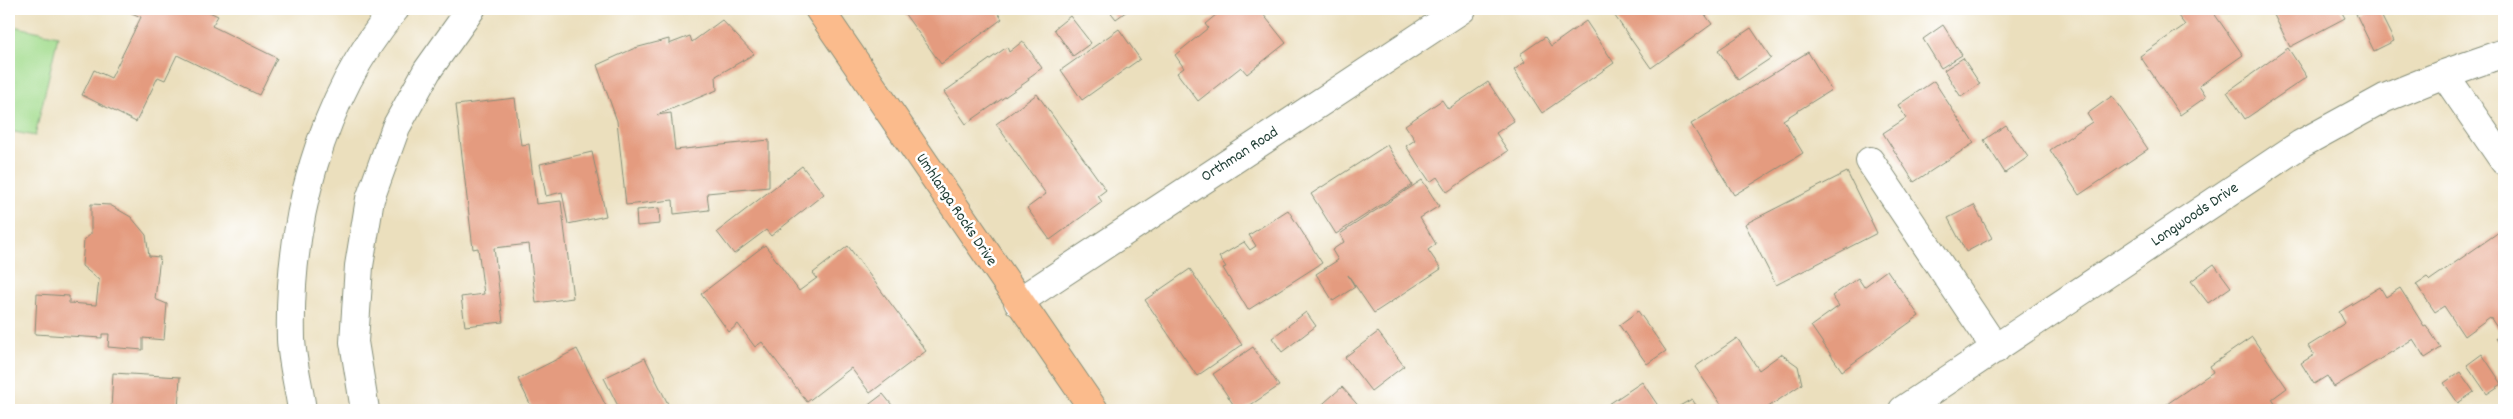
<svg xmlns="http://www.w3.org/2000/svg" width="2513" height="419" font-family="Dekko,sans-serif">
	<rect width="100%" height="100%" fill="#fff"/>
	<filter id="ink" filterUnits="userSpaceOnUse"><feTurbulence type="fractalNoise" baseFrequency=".02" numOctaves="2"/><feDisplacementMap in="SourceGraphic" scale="10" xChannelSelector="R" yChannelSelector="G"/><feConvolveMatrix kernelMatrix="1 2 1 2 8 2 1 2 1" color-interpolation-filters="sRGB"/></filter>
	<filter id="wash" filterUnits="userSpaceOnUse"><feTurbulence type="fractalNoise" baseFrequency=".0096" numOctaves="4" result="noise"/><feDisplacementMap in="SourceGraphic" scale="20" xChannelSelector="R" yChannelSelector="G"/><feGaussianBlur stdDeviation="1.12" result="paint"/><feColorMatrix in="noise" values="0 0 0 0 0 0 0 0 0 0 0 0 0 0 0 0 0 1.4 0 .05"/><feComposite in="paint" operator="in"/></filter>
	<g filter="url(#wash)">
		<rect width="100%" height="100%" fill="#ebdfbd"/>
		<!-- green -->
		<path fill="#a4dd90" stroke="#628d62" d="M 9,25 L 58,36 L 35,136 L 9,131 Z"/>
		<g id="blocks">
			<!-- building -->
			<path fill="#e49b7f" d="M 128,9 L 203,9 L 218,16 L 212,26 L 277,58 L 259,95 L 177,55 L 165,80 L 158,77 L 136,122 L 82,95 L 94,70 L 111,78 L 141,17 L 127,11 Z
				M 909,9 L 995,9 L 1002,19 L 941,64 L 904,13 Z
				M 1108,9 L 1125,9 L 1127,11 L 1116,19 Z
				M 1223,9 L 1259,9 L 1286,43 L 1247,74 L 1241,67 L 1198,101 L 1177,73 L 1184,68 L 1175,55 L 1208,28 L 1205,24 Z
				M 1610,9 L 1701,9 L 1712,24 L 1651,68 Z
				M 2189,9 L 2211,9 L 2243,55 L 2199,86 L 2206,97 L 2180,115 L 2140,56 L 2185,25 L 2178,16 Z
				M 2271,9 L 2340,9 L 2345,18 L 2290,47 Z
				M 2367,9 L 2378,9 L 2394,41 L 2374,51 L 2356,14 Z
				M 1070,16 L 1091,43 L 1073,56 L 1054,29 Z
				M 722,20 L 754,54 L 716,76 L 717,90 L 657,115 L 671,113 L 675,150 L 769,140 L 769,187 L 707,193 L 709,210 L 674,214 L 673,200 L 626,205 L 617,121 L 597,65 L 635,48 L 669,39 L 669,44 L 690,36 L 692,42 Z
				M 1586,21 L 1614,63 L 1542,113 L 1514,70 L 1525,62 L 1520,54 L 1545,37 L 1551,46 Z
				M 1943,25 L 1962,55 L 1941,68 L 1923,39 Z
				M 1751,28 L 1771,58 L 1738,80 L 1718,50 Z
				M 1119,29 L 1140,59 L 1082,100 L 1061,70 Z
				M 1023,41 L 1042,68 L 1028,78 L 1029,80 L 966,124 L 944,92 L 1007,47 L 1009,52 Z
				M 2288,48 L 2307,77 L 2245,119 L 2227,92 Z
				M 1808,52 L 1831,90 L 1783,120 L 1803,153 L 1734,195 L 1691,124 Z
				M 1963,58 L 1980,84 L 1961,97 L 1944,70 Z
				M 1934,81 L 1974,143 L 1914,182 L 1883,133 L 1906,118 L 1898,105 Z
				M 1488,82 L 1514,121 L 1496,133 L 1508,151 L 1447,192 L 1437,177 L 1430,182 L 1406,146 L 1415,140 L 1405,125 L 1442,100 L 1448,109 Z
				M 1037,94 L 1106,190 L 1098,196 L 1102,202 L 1050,240 L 1027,208 L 1046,194 L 996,124 Z
				M 2112,96 L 2148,149 L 2079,195 L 2050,150 L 2092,122 L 2087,114 Z
				M 515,98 L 521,145 L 529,144 L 536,204 L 561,201 L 573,298 L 536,303 L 529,244 L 494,248 L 503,322 L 465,326 L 461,297 L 484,294 L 478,248 L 473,249 L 456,105 Z
				M 2006,125 L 2028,157 L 2005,173 L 1984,140 Z
				M 1387,145 L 1412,185 L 1336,234 L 1311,194 Z
				M 592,152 L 606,216 L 568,224 L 562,192 L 546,196 L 540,164 Z
				M 802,166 L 824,194 L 771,236 L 766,230 L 734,254 L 717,232 Z
				M 1847,172 L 1877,233 L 1776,285 L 1745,224 Z
				M 1422,180 L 1439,206 L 1420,218 L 1436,244 L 1428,250 L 1441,269 L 1374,313 L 1348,275 L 1355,287 L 1333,301 L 1316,274 L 1338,260 L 1332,250 L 1344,242 L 1340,234 Z
				M 91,204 L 110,205 L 131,217 L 146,235 L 149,256 L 160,257 L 155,299 L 167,304 L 164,340 L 143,338 L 143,350 L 108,347 L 109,334 L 102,334 L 102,338 L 35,334 L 37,294 L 69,296 L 69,303 L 96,305 L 99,280 L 82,266 L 84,240 L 91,234 Z
				M 1974,205 L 1992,238 L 1966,252 L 1948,218 Z
				M 659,208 L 660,224 L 637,226 L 636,210 Z
				M 1288,210 L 1322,263 L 1248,310 L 1223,268 L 1226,267 L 1219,257 L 1244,242 L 1250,250 L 1256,246 L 1249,235 Z
				M 2499,232 L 2504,239 L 2504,324 L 2498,329 L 2490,317 L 2464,336 L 2444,306 L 2435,312 L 2416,284 L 2427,277 L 2430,280 Z
				M 765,245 L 799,291 L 817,278 L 813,273 L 848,246 L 926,351 L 870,393 L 851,368 L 807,402 L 762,342 L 755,347 L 738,324 L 729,332 L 701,294 Z
				M 2214,264 L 2231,287 L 2208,303 L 2191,281 Z
				M 1190,269 L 1242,345 L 1197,376 L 1145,300 Z
				M 1887,270 L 1919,316 L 1842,371 L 1811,326 L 1839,306 L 1832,296 L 1858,278 L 1864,287 Z
				M 2380,287 L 2386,297 L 2400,288 L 2424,326 L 2426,325 L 2441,348 L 2425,358 L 2413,339 L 2334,387 L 2327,376 L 2314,384 L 2301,363 L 2314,355 L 2308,346 L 2345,323 L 2339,312 Z
				M 1638,311 L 1666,351 L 1647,364 L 1619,325 Z
				M 1306,312 L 1316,326 L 1282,352 L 1272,338 Z
				M 1378,332 L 1404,366 L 1371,391 L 1345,357 Z
				M 2504,333 L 2504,352 L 2496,338 Z
				M 2252,337 L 2287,388 L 2272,399 L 2279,410 L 2171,410 L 2167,404 L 2213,372 L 2210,366 Z
				M 1737,338 L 1759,370 L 1781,354 L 1798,366 L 1802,384 L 1764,410 L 1725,410 L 1695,367 Z
				M 1253,347 L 1279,386 L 1243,410 L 1237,410 L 1213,374 Z
				M 577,349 L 608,410 L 533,410 L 518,379 Z
				M 2482,354 L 2502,384 L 2487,394 L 2467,365 Z
				M 645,358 L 671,410 L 620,410 L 604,378 Z
				M 2460,372 L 2474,392 L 2458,403 L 2444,383 Z
				M 113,373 L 180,377 L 178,410 L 111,409 Z
				M 1642,382 L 1661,410 L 1600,410 Z
				M 1342,387 L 1362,410 L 1316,410 Z
				M 883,394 L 896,410 L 862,410 Z
				M 1692,399 L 1699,410 L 1677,410 L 1676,408 Z"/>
		</g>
	</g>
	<g filter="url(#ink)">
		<use href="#blocks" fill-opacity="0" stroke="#858e78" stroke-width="1"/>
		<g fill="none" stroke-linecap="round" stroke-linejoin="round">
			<defs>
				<path id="minor" d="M 2444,74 L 2504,161
					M 1870,161 L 1996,349
					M 1018,302 L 1462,9
					M 302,410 C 299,387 292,362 291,339 C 288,223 320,99 395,9
					M 365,410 L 354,342 L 359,266 L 370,199 L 396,127 L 427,71 L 471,9
					M 1903,410 L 2301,144 L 2385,98 L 2444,74 L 2504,53"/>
				<path id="major" d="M 819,9 L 1094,410"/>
			</defs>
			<!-- minor casing -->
			<use href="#minor" stroke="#858e78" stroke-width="30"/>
			<!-- major casing -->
			<use href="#major" stroke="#858e78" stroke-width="30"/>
			<!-- minor -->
			<use href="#minor" stroke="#fff" stroke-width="28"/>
			<!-- major -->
			<use href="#major" stroke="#fbbb8c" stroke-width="28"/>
		</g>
	</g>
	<g text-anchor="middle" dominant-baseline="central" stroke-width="5" stroke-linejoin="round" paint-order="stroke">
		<!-- street labels -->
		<g font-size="16" fill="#1f3d34" stroke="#fff">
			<text transform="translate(1240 155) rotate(-33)">Orthman Road</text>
			<text transform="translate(956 210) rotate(56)">Umhlanga Rocks Drive</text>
			<text transform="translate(2195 215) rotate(-34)">Longwoods Drive</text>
		</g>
	</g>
	<!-- margin -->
	<rect width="2513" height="419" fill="none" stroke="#fff" stroke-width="30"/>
</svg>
